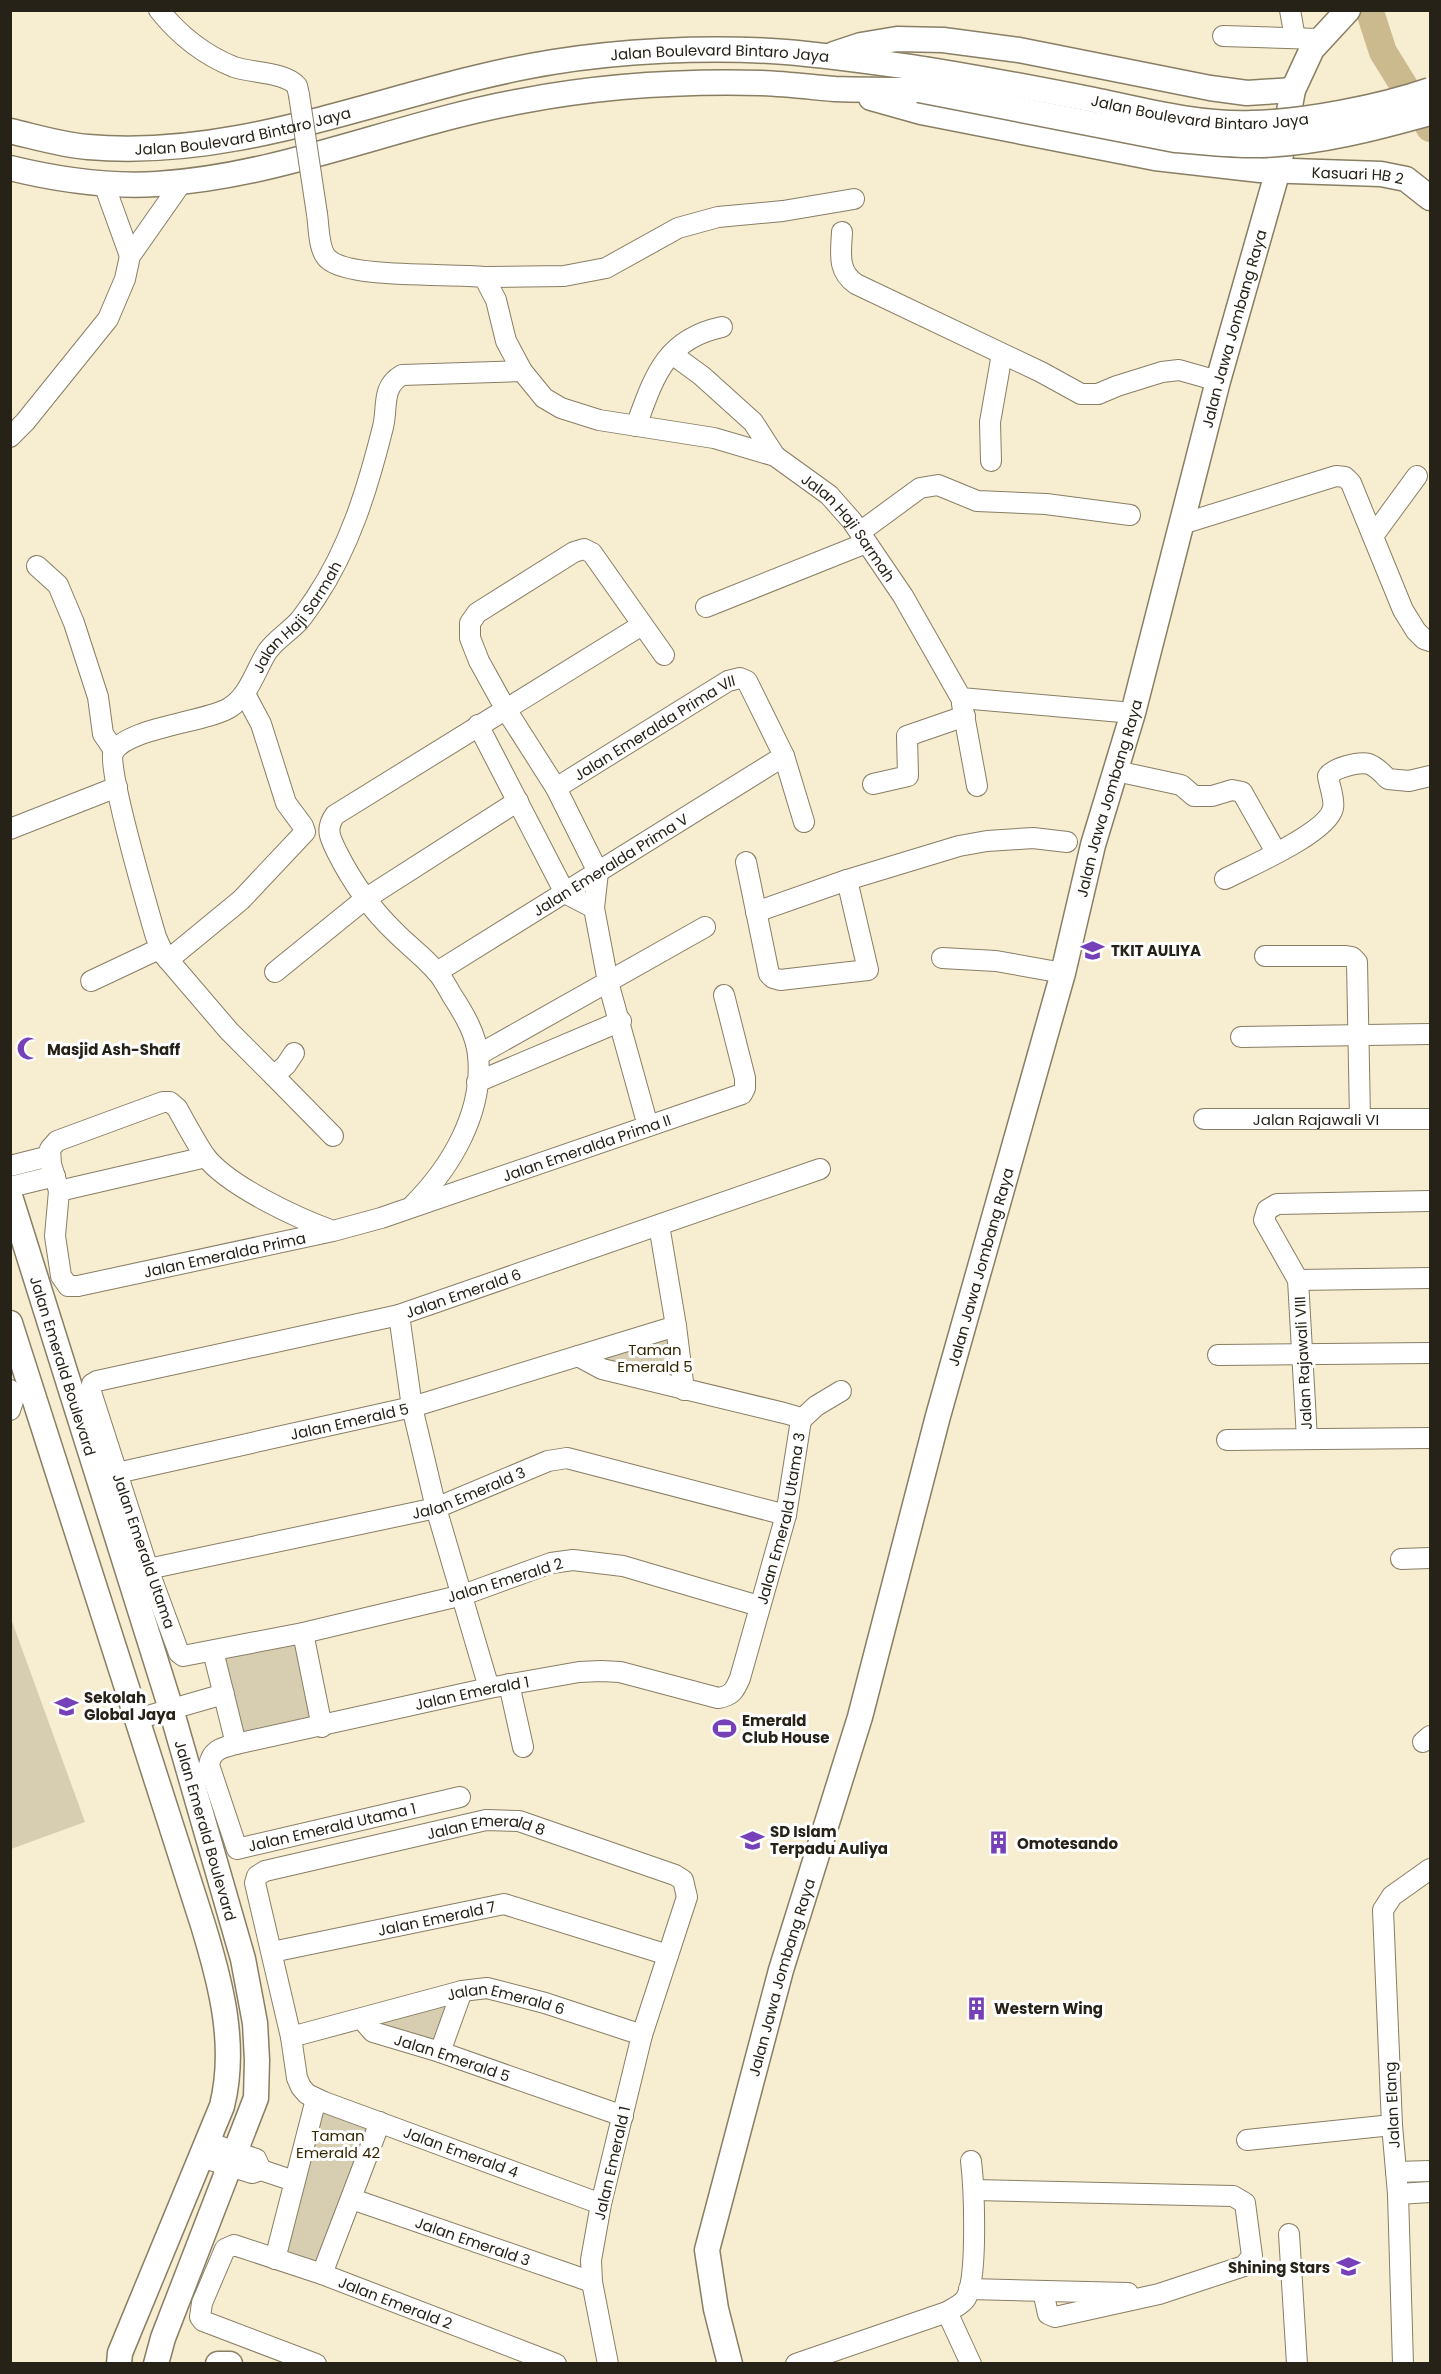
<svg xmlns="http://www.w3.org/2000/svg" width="1441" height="2374" font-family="Poppins,sans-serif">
	<rect width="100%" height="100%" fill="#f7edd0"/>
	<!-- green -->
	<path fill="#d7cdb0" d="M 676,1326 L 684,1390 L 578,1356 Z
		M 10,1616 L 85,1822 L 11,1849 L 10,1849 Z
		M 303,1633 L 322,1727 L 236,1744 L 213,1651 Z
		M 462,1991 L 440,2052 L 373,2032 L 367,2018 Z
		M 316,2099 L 380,2122 L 322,2274 L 275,2259 Z"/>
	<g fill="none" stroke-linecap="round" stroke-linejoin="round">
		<!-- river -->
		<path stroke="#caba8d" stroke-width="28" d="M 1370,12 L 1383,52 L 1430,128"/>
		<defs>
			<g id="minor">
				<path d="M 159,10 C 179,35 204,55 234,67 C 251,73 286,72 297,86 L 299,95"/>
				<path d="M 1290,10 L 1295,38"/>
				<path d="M 1223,36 L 1319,39"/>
				<path d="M 104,184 L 130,256"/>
				<path id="s1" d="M 317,214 C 319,226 318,250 328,259 C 349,279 452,273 484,277 L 496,300 L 506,341 L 522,371 L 544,398 L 561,408 L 599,420 L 714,438 L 775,456 L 829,495 L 852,521 L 903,596 L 961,698 L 1133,713"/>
				<path d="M 842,232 C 841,253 837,271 856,284 L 1041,372 L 1081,394 L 1098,394 L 1117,386 L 1162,372 L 1179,370 L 1218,381"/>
				<path d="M 484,277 L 564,276 L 606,268 L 678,228 L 718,217 L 783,211 L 854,199"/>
				<path d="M 672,354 L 702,376 L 753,422 L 775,456"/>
				<path d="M 636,426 C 654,377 665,339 722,327"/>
				<path d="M 10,437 L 25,422 L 108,319 L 125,279 L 130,256 L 182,182"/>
				<path d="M 991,461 L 990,422 L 1002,354"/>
				<path d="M 1182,524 L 1336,476 L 1345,477 L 1351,483 L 1403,610 L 1416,631 L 1424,639 L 1430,641"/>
				<path d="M 860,532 L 920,488 L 938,485 L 977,501 L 1046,504 L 1130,515"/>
				<path d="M 1373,536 L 1417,476"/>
				<path d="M 37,566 L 58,585 L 74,623 L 98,697 L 103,734 L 114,750"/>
				<path d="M 706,607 L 866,543"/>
				<path d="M 962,704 L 977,786"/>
				<path d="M 478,725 L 565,893 L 594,908"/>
				<path d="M 1116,771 L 1181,785 L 1194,796 L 1212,796 L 1232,790 L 1242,792 L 1276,852"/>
				<path d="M 873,784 L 908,776 L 907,736 L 965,716"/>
				<path id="s2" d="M 556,788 L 728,681 L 740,678 L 747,681 L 784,756 L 804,822"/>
				<path d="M 10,829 L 117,787"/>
				<path d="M 746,862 L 769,974 L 773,978 L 780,980 L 868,970 L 847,880"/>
				<path d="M 1225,879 C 1248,867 1328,833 1333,808 C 1335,799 1329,785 1328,776 C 1334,768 1359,761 1369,764 C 1377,767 1382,773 1388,779 L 1409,781 L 1430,776"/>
				<path d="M 756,912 L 847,880 L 959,846 L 987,841 L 1033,838 L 1067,842"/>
				<path d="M 1265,956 L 1346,956 L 1352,957 L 1357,962 L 1360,1118"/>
				<path d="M 942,958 L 996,961 L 1063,973"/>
				<path d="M 168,960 L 241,900 L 305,832 L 303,826 L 286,803 L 261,724 L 245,694"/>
				<path d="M 275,972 L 365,899 L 518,801"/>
				<path id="s3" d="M 437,972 L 784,756"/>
				<path d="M 91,981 L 161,948"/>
				<path d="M 1241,1037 L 1430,1034"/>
				<path d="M 294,1053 L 286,1065 L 274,1076 L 333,1136"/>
				<path d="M 478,1055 L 705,927"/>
				<path id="s4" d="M 274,1076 L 229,1031 L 164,955 L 156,937 C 149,913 106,766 113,753 C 125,728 206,722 229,708 C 249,696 255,671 267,652 C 275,640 289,632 299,621 C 305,614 310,606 315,599 C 350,547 368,487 383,427 C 388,407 381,387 402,375 L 522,371"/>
				<path d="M 477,1082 L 621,1021"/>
				<path id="s5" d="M 1204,1119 L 1430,1119"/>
				<path d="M 648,1126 L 608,982 L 594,908 L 598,872 L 556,788 L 505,708 L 479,661 L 470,638 L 470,623 L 477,613 L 574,552 L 584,549 L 592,553 L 664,655"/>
				<path d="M 10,1166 L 50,1156"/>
				<path d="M 10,1187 L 55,1176"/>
				<path d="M 59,1191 L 206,1157"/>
				<path d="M 413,1205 C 451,1167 484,1112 478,1055 C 476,1034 464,1014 453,997 C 448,989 443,978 436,971 C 424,957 409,946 396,933 C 372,910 352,882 337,852 C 330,838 325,829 335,815 L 642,625"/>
				<path d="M 659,1225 L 676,1326 L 684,1390"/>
				<path id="s6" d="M 333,1231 C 297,1218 228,1186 205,1156 C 195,1141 186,1124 177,1108 L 170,1102 L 163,1102 L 57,1141 L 50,1149 L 51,1164 L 59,1191 L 55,1236 L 61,1276 L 68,1286 L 78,1286 L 333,1231 L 381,1218 L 742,1094 L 745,1088 L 745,1078 L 724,995"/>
				<path d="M 1298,1280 L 1430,1278"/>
				<path d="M 399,1315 L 412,1407 L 436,1508 L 489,1688"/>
				<path d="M 1218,1355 L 1430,1353"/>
				<path d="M 578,1356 L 602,1369 L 784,1413 L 798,1417 L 801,1420"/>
				<path d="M 10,1390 L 13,1401 L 10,1410"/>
				<path d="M 801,1420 L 816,1406 L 841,1391"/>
				<path d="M 1307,1439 L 1298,1280 L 1264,1220 L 1267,1210 L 1277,1204 L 1430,1201"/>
				<path d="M 1227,1440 L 1430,1438"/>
				<path id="s7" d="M 117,1473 L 412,1407 L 676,1326"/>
				<path d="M 1401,1559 L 1430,1558"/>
				<path id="s8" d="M 148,1569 L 436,1508 L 548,1461 L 567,1458 L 786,1515"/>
				<path id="s9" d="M 759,1606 L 623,1566 L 573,1560 L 551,1563 L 463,1595 L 303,1633 L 183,1656 L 179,1653 L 148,1569 L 91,1392 L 92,1384 L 97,1381 L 399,1315 L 820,1169"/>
				<path d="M 303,1633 L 322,1727"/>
				<path d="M 213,1651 L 236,1744"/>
				<path d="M 509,1684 L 523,1747"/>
				<path d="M 137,1719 L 224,1694"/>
				<path d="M 1423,1742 L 1430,1736"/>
				<path id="s10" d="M 460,1797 L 237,1849 L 209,1765 C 212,1749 222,1748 236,1744 L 489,1688 L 579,1672 L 601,1671 L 620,1672 L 718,1698 C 732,1696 735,1690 740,1678 L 786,1515 L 801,1420"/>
				<path id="s11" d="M 272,1952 L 504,1904 L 668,1955"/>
				<path id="s12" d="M 367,2018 L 366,2024 L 373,2032 L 440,2052 L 623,2116"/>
				<path id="s13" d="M 291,2037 L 462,1991 L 487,1988 L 545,2003 L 642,2035"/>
				<path d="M 440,2052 L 462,1991"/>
				<path d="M 1247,2140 L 1392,2125"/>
				<path d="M 207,2142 L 256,2159 L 261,2170"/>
				<path d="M 201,2157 L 252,2173 L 261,2170 L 294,2181"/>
				<path d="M 1396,2172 L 1430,2171"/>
				<path d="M 975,2190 L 1233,2196 L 1245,2203 L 1252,2256 L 1244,2266 L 1159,2294 L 1055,2317 L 1048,2314 L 1043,2291"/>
				<path d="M 1398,2194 L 1430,2192"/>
				<path id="s14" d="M 352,2199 L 592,2282"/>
				<path id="s15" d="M 601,2204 L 324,2102 L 307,2094 L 301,2087 L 297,2078 L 291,2037 L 255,1883 L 257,1876 L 265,1871 L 486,1820 L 519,1821 L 675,1875 L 683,1880 L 687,1897 L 642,2035 L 601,2204 L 591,2260 L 592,2282 L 608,2364"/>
				<path d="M 1289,2234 L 1297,2364"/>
				<path d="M 275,2259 L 316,2099"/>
				<path d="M 322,2274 L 380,2122"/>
				<path d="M 969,2289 L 1128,2293"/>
				<path d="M 947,2312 L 971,2364"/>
				<path id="s16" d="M 316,2364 L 203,2321 L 200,2317 L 202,2303 L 225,2249 L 234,2245 L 322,2274 L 556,2364"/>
				<path d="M 796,2364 L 947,2312 C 953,2308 962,2305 966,2298 C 978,2278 974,2186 971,2161"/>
				<path d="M 1403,2364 L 1398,2194 L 1392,2125 L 1383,1910 L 1392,1896 L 1430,1869"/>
			</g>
			<g id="major">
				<path d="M 834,54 L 861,45 L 897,39 L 943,40 L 1019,50 L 1210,88 L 1247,93 L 1293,90"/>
				<path id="s17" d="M 871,98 L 921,112 L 1155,158 L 1260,170 L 1381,174 L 1406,179 L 1430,198"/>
				<path id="s18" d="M 10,131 C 36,137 62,145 88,147 C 248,161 397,87 553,62 C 620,51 703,47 771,51 C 822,54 873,62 924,69"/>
				<path d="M 10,168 C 59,180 107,187 157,184 C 283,176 399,123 522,101 C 600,86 682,81 761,83 C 786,84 811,87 835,89 C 863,90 891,90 919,90"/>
				<path id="s19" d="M 10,1196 L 171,1709 L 243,1959 L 255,2023 L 257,2060 L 256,2098 L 163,2338 L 156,2364"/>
				<path d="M 10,1323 L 203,1925 C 221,1984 237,2045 222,2106 L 120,2353 L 119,2364"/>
				<path d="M 218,2364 L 230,2364"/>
				<path id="s20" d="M 730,2364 L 716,2309 L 707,2250 L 781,1970 L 860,1717 L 938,1416 L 1063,973 L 1093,845 L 1133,713 L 1218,381 L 1278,170 L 1293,90 L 1312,49 L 1348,10"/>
			</g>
		</defs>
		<!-- minor casing -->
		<use href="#minor" stroke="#887e64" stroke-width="22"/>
		<!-- major casing -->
		<use href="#major" stroke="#887e64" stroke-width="27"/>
		<!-- minor -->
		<use href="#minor" stroke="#fff" stroke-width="20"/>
		<!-- major -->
		<use href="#major" stroke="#fff" stroke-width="24"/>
		<defs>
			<path id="minor-bridge" d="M 299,95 L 317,214"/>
			<g id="major-bridge">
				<path id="s21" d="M 924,69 C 981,78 1038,89 1094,100 C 1146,111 1199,125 1252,123 C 1304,122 1381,107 1430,90"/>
				<path d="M 919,90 L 1175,140 C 1204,142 1234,146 1263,145 C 1320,143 1376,128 1430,113"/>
			</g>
		</defs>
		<!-- minor-bridge casing -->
		<use href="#minor-bridge" stroke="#887e64" stroke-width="22" stroke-linecap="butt"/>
		<!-- major-bridge casing -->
		<use href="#major-bridge" stroke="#887e64" stroke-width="27" stroke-linecap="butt"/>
		<!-- minor-bridge -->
		<use href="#minor-bridge" stroke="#fff" stroke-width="20"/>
		<!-- major-bridge -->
		<use href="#major-bridge" stroke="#fff" stroke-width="24"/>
	</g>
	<!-- icons -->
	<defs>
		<symbol id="school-bare" viewBox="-9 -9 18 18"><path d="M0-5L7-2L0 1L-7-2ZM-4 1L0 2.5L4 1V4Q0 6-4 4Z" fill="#7641b8" stroke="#fff" stroke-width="2.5" paint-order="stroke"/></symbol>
		<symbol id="mosque-bare" viewBox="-9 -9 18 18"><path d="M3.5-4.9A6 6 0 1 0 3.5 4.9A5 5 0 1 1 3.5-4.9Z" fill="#7641b8" stroke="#fff" stroke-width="2.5" paint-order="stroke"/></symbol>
		<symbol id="stadium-bare" viewBox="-9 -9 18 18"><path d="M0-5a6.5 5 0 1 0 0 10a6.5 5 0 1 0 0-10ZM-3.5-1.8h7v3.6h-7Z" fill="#7641b8" stroke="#fff" stroke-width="2.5" paint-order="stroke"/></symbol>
		<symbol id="building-bare" viewBox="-9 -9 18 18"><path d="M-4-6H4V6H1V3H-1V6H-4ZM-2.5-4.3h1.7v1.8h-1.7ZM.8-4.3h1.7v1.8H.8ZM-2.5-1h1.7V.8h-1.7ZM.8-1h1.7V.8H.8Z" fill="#7641b8" stroke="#fff" stroke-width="2.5" paint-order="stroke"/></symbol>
	</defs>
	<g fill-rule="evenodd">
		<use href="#school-bare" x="1076" y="934" width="33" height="33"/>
		<use href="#mosque-bare" x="12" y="1032" width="33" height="33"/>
		<use href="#school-bare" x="50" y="1690" width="33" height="33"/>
		<use href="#stadium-bare" x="708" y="1712" width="33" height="33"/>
		<use href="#school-bare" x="736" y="1824" width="33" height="33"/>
		<use href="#building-bare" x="982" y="1826" width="33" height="33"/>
		<use href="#building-bare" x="960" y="1992" width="33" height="33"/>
		<use href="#school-bare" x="1332" y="2250" width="33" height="33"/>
	</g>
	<g text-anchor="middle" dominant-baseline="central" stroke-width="6" stroke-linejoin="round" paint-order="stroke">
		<!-- street labels -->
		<g font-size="15" fill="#262218" stroke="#fff">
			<text stroke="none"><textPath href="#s18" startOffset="722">Jalan Boulevard Bintaro Jaya</textPath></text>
			<text stroke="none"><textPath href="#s21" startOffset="280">Jalan Boulevard Bintaro Jaya</textPath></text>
			<text stroke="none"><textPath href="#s18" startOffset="236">Jalan Boulevard Bintaro Jaya</textPath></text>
			<text stroke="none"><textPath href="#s17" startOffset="494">Kasuari HB 2</textPath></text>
			<text stroke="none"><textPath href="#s20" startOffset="2109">Jalan Jawa Jombang Raya</textPath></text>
			<text stroke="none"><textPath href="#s1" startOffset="686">Jalan Haji Sarmah</textPath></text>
			<text stroke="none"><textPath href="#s4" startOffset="614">Jalan Haji Sarmah</textPath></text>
			<text stroke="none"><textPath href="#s2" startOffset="116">Jalan Emeralda Prima VII</textPath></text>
			<text stroke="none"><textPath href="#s20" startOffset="1623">Jalan Jawa Jombang Raya</textPath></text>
			<text stroke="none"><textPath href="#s3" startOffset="204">Jalan Emeralda Prima V</textPath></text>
			<text stroke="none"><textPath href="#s5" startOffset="112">Jalan Rajawali VI</textPath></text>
			<text stroke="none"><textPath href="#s6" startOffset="1024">Jalan Emeralda Prima II</textPath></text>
			<text stroke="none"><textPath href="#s6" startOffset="646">Jalan Emeralda Prima</textPath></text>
			<text stroke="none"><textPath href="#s20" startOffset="1137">Jalan Jawa Jombang Raya</textPath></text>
			<text stroke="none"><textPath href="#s9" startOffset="1266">Jalan Emerald 6</textPath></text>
			<text transform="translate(1303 1363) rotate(-93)">Jalan Rajawali VIII</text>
			<text stroke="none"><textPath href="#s19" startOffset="178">Jalan Emerald Boulevard</textPath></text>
			<text stroke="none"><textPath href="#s7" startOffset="238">Jalan Emerald 5</textPath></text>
			<text stroke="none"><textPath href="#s8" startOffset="330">Jalan Emerald 3</textPath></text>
			<text stroke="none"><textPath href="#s10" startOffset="1044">Jalan Emerald Utama 3</textPath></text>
			<text transform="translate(144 1551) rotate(71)">Jalan Emerald Utama</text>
			<text transform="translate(505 1580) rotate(-17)">Jalan Emerald 2</text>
			<text stroke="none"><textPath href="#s10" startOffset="596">Jalan Emerald 1</textPath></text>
			<text transform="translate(332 1827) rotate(-13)">Jalan Emerald Utama 1</text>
			<text stroke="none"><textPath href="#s19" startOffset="664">Jalan Emerald Boulevard</textPath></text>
			<text stroke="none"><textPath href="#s15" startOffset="776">Jalan Emerald 8</textPath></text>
			<text stroke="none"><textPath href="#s11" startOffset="168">Jalan Emerald 7</textPath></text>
			<text stroke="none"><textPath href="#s20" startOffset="399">Jalan Jawa Jombang Raya</textPath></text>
			<text stroke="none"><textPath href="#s13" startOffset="222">Jalan Emerald 6</textPath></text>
			<text stroke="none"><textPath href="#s12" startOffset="100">Jalan Emerald 5</textPath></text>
			<text transform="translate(1392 2105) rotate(-93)">Jalan Elang</text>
			<text transform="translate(461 2152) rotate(20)">Jalan Emerald 4</text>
			<text transform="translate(612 2163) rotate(-77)">Jalan Emerald 1</text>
			<text stroke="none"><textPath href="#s14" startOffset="128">Jalan Emerald 3</textPath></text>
			<text stroke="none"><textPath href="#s16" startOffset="380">Jalan Emerald 2</textPath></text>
		</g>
		<!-- poi labels -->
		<g font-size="15" font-weight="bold" fill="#262218" stroke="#fff" text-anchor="start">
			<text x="1111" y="950">TKIT AULIYA</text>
			<text x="47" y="1049">Masjid Ash-Shaff</text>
			<text x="84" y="1697">Sekolah<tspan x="84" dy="17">Global Jaya</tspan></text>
			<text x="742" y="1720">Emerald<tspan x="742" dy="17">Club House</tspan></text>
			<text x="770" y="1831">SD Islam<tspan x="770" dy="17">Terpadu Auliya</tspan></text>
			<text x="1017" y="1843">Omotesando</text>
			<text x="994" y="2008">Western Wing</text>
			<text x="1330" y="2267" text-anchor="end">Shining Stars</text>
		</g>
		<!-- park labels -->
		<g font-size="15" fill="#342802" stroke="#fff">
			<text x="655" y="1349">Taman<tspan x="655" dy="17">Emerald 5</tspan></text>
			<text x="338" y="2135">Taman<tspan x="338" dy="17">Emerald 42</tspan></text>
		</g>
	</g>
	<!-- border -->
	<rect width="1441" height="2374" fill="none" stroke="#262218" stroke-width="24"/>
</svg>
